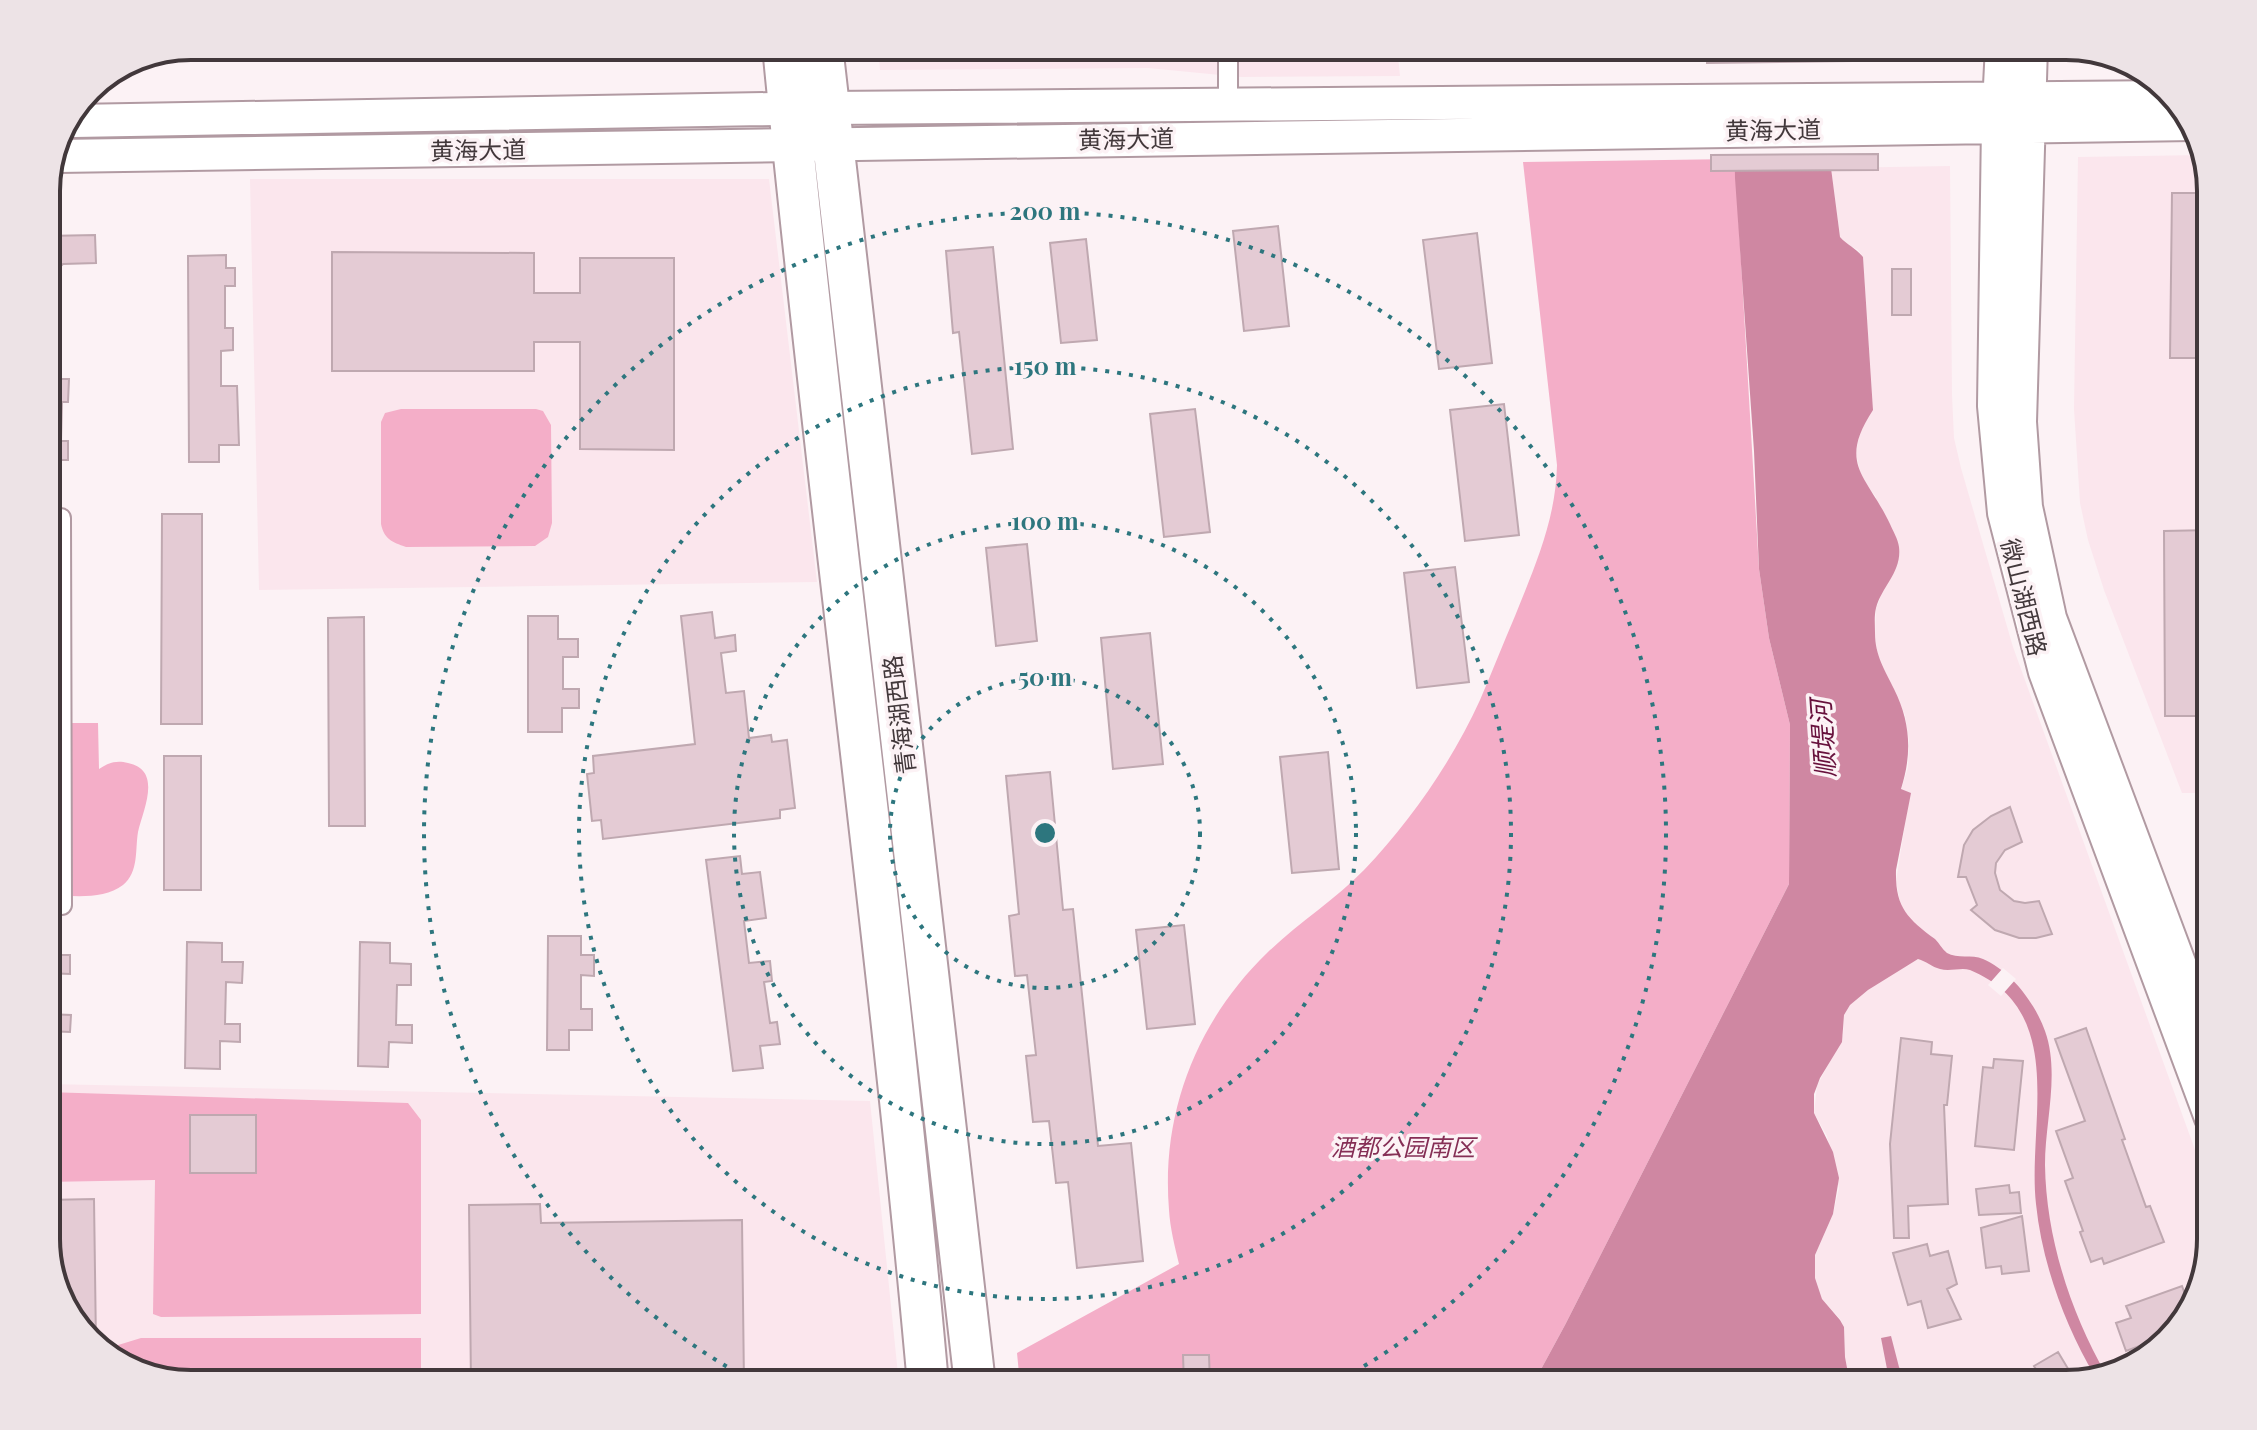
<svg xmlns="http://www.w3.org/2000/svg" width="2257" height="1430" font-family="'Playfair Display','Noto Sans SC',serif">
	<rect width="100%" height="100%" fill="#fcf2f5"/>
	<!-- built -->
	<path fill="#fbe6ed" d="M 878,46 L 1397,46 L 1400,76 L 1241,77 L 1148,68 L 880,70 Z
		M 2202,155 L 2211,191 L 2211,793 L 2182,793 L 2104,590 L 2088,540 L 2080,503 L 2074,409 L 2078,157 Z
		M 1950,166 L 1952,395 L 1954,438 L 1961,468 L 2013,647 L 2211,1194 L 2211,1239 L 2187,1319 L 2138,1365 L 2066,1384 L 1850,1384 L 1845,1357 L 1844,1327 L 1840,1319 L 1822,1299 L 1815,1278 L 1815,1255 L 1833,1214 L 1839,1188 L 1827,1136 L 1814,1113 L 1817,1086 L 1843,1035 L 1844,1015 L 1850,1005 L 1868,990 L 1913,960 L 1921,959 L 1935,940 L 1911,922 L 1901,908 L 1896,881 L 1910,793 L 1901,790 L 1908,767 L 1909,741 L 1905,715 L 1879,661 L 1875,638 L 1876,608 L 1880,599 L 1876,497 L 1862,479 L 1855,450 L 1862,427 L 1873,409 L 1863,257 L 1858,250 L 1847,244 L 1840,237 L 1831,168 Z
		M 250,179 L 769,179 L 817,582 L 259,590 Z
		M 46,1084 L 870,1101 L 899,1384 L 191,1384 L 111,1360 L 65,1311 L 46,1248 Z"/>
	<!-- green -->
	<path fill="#f4aec8" d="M 1735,159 L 1759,569 L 1769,638 L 1790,725 L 1789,884 L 1565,1325 L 1533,1384 L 1020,1384 L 1017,1353 L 1179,1264 C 1175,1247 1170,1228 1169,1210 C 1161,1112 1197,1021 1267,953 C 1298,923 1335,900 1364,870 C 1410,822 1453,760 1480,700 C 1492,672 1503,644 1515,616 C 1535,566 1556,519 1557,465 L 1523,162 Z
		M 401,409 L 536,409 L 543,411 L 551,425 L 552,523 L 548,537 L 535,546 L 406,547 C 392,542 384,539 381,524 L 381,422 L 385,413 Z
		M 49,723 L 98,723 L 99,769 C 108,763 116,760 128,763 C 163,770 143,810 138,832 C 135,850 139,872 123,885 C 104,900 73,896 50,895 Z
		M 46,1092 L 408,1103 L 421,1120 L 421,1314 L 161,1317 L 153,1314 L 155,1180 L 46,1182 Z
		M 141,1338 L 421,1338 L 421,1384 L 191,1384 L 111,1360 L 102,1350 Z"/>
	<!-- water -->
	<path fill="#cf87a2" d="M 1733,46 L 1831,168 L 1840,237 C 1847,245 1856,248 1863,257 L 1873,410 C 1837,465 1867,475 1890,524 C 1893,531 1898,539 1899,547 C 1902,572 1882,586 1876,608 C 1874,616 1875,625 1875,633 C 1875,656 1885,670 1894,689 C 1911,723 1912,754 1901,789 L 1911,793 L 1896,870 C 1895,907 1907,918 1935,939 C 1939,943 1942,949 1947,953 C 1957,959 1972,954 1983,959 C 2011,971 2035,1003 2045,1031 C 2060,1073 2045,1121 2045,1165 C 2046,1236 2070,1312 2106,1374 L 2095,1376 C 2065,1326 2042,1263 2036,1204 C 2027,1124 2069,1011 1970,970 C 1961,967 1950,972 1940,969 C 1932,967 1926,961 1918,959 L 1868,990 L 1850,1005 L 1844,1015 L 1842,1042 L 1820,1078 L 1814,1094 L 1814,1113 L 1833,1152 L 1839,1178 L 1833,1214 L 1815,1255 L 1815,1278 L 1822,1299 L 1840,1320 L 1844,1327 L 1845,1357 L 1850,1384 L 1533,1384 L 1565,1325 L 1789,884 L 1790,725 L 1769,638 L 1759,569 L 1754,451 L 1735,178 Z
		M 1891,1336 L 1899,1367 L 1908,1384 L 1895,1384 L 1887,1369 L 1881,1338 Z"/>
	<!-- pier -->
	<path fill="#fcf2f5" d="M 1729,46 L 1829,46 L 1835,171 L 1731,171 Z
		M 2003,968 L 2016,979 L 2001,996 L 1988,985 Z"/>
	<!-- building -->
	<path fill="#e4cbd4" stroke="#bfa8b0" stroke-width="2" d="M 1707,46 L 1852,46 L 1852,61 L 1707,63 Z
		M 1878,154 L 1878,170 L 1711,171 L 1711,155 Z
		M 2172,193 L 2210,193 L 2210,242 L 2206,242 L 2205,294 L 2210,294 L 2211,358 L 2170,358 Z
		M 1278,226 L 1289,326 L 1244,331 L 1233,231 Z
		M 1477,233 L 1492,363 L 1439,369 L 1423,240 Z
		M 95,235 L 96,263 L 63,264 L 46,280 L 46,236 Z
		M 1086,239 L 1097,340 L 1061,343 L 1050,243 Z
		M 993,247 L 1013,449 L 972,454 L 959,332 L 953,333 L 946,251 Z
		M 332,252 L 534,253 L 534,293 L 580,293 L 580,258 L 674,258 L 674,450 L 580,449 L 580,342 L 534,342 L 534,371 L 332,371 Z
		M 226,255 L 226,268 L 235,268 L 235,286 L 225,286 L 225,328 L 233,328 L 233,350 L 221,351 L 221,386 L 237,386 L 239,445 L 219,445 L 219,462 L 189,462 L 188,256 Z
		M 1892,269 L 1911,269 L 1911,315 L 1892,315 Z
		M 46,379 L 69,379 L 68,402 L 62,402 L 61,441 L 68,441 L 68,460 L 46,460 Z
		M 1504,404 L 1519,535 L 1465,541 L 1450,410 Z
		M 1195,409 L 1210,532 L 1164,537 L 1150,414 Z
		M 162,514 L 202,514 L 202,724 L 161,724 Z
		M 2211,530 L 2211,716 L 2165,716 L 2164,531 Z
		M 1027,544 L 1037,641 L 996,646 L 986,548 Z
		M 1455,567 L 1469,682 L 1417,688 L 1404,573 Z
		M 712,612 L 715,638 L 735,635 L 736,651 L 721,653 L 726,693 L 744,691 L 749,738 L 771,735 L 772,742 L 787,740 L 795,808 L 780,810 L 780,818 L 603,839 L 601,820 L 592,821 L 587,774 L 594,773 L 593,756 L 695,744 L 681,616 Z
		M 528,616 L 558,616 L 558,639 L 578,639 L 578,657 L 563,657 L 563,689 L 579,689 L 579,708 L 562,708 L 562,732 L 528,732 Z
		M 364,617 L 365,826 L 329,826 L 328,618 Z
		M 1150,633 L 1163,764 L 1113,769 L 1101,638 Z
		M 1328,752 L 1339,869 L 1292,873 L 1280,757 Z
		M 164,756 L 201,756 L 201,890 L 164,890 Z
		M 1050,772 L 1063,910 L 1073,909 L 1098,1146 L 1131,1143 L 1143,1261 L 1077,1268 L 1068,1182 L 1056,1183 L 1049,1121 L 1033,1122 L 1026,1056 L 1036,1055 L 1027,975 L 1015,976 L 1009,916 L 1019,914 L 1006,776 Z
		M 2010,807 L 2022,842 L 2005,850 L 1996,863 L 1995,873 L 2000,890 L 2014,901 L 2025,903 L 2039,901 L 2052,934 L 2036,938 L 2019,938 L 1995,930 L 1971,910 L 1977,905 L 1966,877 L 1958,877 L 1964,845 L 1973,830 L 1991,816 Z
		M 740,856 L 742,874 L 760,872 L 766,918 L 744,921 L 749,963 L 770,961 L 772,981 L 764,982 L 770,1023 L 777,1022 L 780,1044 L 760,1046 L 763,1068 L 733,1071 L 706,860 Z
		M 1184,925 L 1195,1024 L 1147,1029 L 1136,930 Z
		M 548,936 L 581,936 L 581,955 L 594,955 L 594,976 L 581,975 L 581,1009 L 592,1009 L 592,1030 L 569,1030 L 569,1050 L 547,1050 Z
		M 187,942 L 222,943 L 222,962 L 243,962 L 242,983 L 226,982 L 225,1024 L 240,1024 L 240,1042 L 220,1041 L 220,1069 L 185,1068 Z
		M 360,942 L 390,943 L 390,963 L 411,964 L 411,985 L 397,985 L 396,1025 L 412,1025 L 412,1043 L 389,1042 L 388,1067 L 358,1066 Z
		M 46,955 L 70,955 L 70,974 L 46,973 Z
		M 46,1014 L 71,1015 L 70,1032 L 46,1031 Z
		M 2086,1028 L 2125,1139 L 2122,1140 L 2146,1207 L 2150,1206 L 2164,1242 L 2104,1264 L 2102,1258 L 2091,1262 L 2080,1232 L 2083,1231 L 2065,1181 L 2073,1178 L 2056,1131 L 2085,1121 L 2055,1039 Z
		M 1901,1038 L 1932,1042 L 1931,1054 L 1952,1056 L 1947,1105 L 1944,1105 L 1948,1204 L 1908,1206 L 1909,1238 L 1894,1238 L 1890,1144 Z
		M 1994,1059 L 2023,1061 L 2014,1150 L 1975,1146 L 1983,1067 L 1993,1068 Z
		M 190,1115 L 256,1115 L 256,1173 L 190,1173 Z
		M 2009,1185 L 2010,1193 L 2019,1192 L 2021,1213 L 1979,1215 L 1976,1189 Z
		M 94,1199 L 96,1344 L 65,1311 L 46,1248 L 46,1200 Z
		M 540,1204 L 541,1223 L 742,1220 L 744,1384 L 471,1384 L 469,1205 Z
		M 2022,1216 L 2029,1271 L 2002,1274 L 2001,1266 L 1986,1268 L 1981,1228 Z
		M 1927,1244 L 1930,1256 L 1948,1251 L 1957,1284 L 1947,1289 L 1961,1319 L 1928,1328 L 1921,1301 L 1908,1305 L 1893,1253 Z
		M 2182,1286 L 2190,1308 L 2187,1319 L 2162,1342 L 2161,1338 L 2126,1351 L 2116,1323 L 2131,1318 L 2126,1306 Z
		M 2058,1352 L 2076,1382 L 2045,1384 L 2034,1366 Z
		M 1183,1355 L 1209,1355 L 1210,1384 L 1184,1384 Z"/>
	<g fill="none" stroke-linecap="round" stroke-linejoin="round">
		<defs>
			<path id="pedestrian" d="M 1228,46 L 1228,104
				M 61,518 L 62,905"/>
			<path id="tertiary" d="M 2002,46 L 1998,125 L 1994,406 L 2004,513 L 2045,672 L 2211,1118
				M 2031,46 L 2020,422 L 2026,507 L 2050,618 L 2211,1048
				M 74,121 L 828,108 L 2172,97
				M 58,156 L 2193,124"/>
			<path id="primary" d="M 783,46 C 826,493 888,937 928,1384
				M 822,46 L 975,1384"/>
		</defs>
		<!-- pedestrian casing -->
		<use href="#pedestrian" stroke="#b19aa2" stroke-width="22"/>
		<!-- tertiary casing -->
		<use href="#tertiary" stroke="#b19aa2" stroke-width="36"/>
		<!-- primary casing -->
		<use href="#primary" stroke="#b19aa2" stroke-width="44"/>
		<!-- pedestrian -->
		<use href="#pedestrian" stroke="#fff" stroke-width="18"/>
		<!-- tertiary -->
		<use href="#tertiary" stroke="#fff" stroke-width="32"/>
		<!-- primary -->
		<use href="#primary" stroke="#fff" stroke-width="40"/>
	</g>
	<!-- distance rings -->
	<g fill="none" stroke="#2d767e" stroke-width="4" stroke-dasharray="4 8">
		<circle cx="1045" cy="833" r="155"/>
		<circle cx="1045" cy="833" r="311"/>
		<circle cx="1045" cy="833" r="466"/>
		<path d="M758 1384A621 621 0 1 1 1332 1384"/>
	</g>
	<g text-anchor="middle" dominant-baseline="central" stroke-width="7" stroke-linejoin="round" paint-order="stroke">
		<!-- street labels -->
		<g font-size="24" fill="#42383b" stroke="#fcf2f5">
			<text transform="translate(1773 129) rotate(-1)">黄海大道</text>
			<text transform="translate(1126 138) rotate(-1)">黄海大道</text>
			<text transform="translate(478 149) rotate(-1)">黄海大道</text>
			<text transform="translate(2025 597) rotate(76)">微山湖西路</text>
			<text transform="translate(898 715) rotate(-97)">青海湖西路</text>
		</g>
		<!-- park labels -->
		<g font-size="24" font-style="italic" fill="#852e55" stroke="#fcf2f5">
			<text x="1403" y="1146">酒都公园南区</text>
		</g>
		<!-- water labels -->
		<g font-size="26" font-style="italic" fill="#67103c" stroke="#fcf2f5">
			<text transform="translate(1822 739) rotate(-94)">顺堤河</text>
		</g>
	</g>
	<!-- crop -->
	<path d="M0 0H2257V1430H0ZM191 60H2066A131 131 0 0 1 2197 191V1239A131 131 0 0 1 2066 1370H191A131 131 0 0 1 60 1239V191A131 131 0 0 1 191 60Z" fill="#ede3e6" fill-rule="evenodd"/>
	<path fill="none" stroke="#42383b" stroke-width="4" d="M191 60H2066A131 131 0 0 1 2197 191V1239A131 131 0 0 1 2066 1370H191A131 131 0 0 1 60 1239V191A131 131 0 0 1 191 60Z"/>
	<circle cx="1045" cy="833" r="12" fill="#2d767e" stroke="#fcf2f5" stroke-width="4"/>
	<g font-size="24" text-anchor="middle" font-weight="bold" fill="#2d767e" stroke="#fcf2f5" stroke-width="7" stroke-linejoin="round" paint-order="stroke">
		<text x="1045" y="220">200 m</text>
		<text x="1045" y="375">150 m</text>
		<text x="1045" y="530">100 m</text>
		<text x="1045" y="686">50 m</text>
	</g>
</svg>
